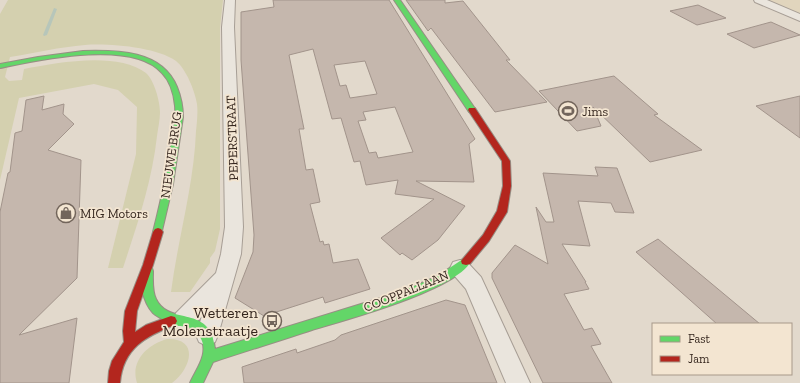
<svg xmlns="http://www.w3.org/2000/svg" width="800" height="383" font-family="'Zilla Slab',serif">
	<rect width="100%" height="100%" fill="#e2d9cc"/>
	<!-- farmland -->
	<path fill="#e1d5bd" d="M 763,0 L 800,0 L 800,16 Z"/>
	<!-- green -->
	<path fill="#d4d0af" d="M 8,0 L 223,0 L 220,28 L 220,229 L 215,251 L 210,258 L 210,263 L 190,292 L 171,292 C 178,238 194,185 196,131 C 197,122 198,112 197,104 C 195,91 186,69 176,61 C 157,47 108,43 85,45 C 60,47 35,53 10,57 L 5,77 L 9,81 L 22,80 L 24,69 C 56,63 117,51 146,73 C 154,80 160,101 160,112 C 160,120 158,128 157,136 C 152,182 137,225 123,268 L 108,268 L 136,154 L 137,107 L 118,90 L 94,84 L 19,98 L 0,180 L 0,14 Z
		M 167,339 C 200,338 191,369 172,383 L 137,383 C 130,361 147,345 167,339 Z"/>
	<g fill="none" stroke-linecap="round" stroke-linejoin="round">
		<!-- stream -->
		<path fill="#b7c6ba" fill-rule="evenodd" d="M 54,8 L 57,9 L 47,35 L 44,36 L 43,35 Z"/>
	</g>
	<!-- building -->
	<path fill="#c5b7ad" stroke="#a2948b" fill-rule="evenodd" d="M 273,0 L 389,0 L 475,139 L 469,144 L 474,182 L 416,181 L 465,206 L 438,240 L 412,260 L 402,253 L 400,255 L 381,238 L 434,199 L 395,194 L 398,180 L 366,185 L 360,161 L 354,162 L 341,118 L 332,119 L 313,49 L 289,55 L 304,129 L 299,129 L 306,170 L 313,169 L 320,202 L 310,204 L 320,242 L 323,241 L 324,245 L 329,244 L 333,263 L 358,259 L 370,289 L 325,303 L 323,297 L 264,316 L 235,298 L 253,252 L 254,235 L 241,60 L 241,12 L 274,7 ZM 365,61 L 377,94 L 350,98 L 346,85 L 340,86 L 334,65 ZM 395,107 L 413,152 L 378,158 L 376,152 L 369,153 L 358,121 L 366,120 L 363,112 Z
		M 406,0 L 445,0 L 445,3 L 463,1 L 510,60 L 506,60 L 547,102 L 495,112 L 431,28 L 428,31 Z
		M 698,5 L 726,18 L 697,25 L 670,11 Z
		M 771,22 L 800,35 L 754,48 L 727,34 Z
		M 614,76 L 658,114 L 654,115 L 702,150 L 650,162 L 593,107 L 601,126 L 577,131 L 539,91 Z
		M 44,96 L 42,110 L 64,104 L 63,114 L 74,124 L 48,150 L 81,160 L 77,278 L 19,335 L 77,318 L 69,383 L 0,383 L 0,212 L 8,173 L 10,172 L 15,133 L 22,131 L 26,100 Z
		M 800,96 L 800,138 L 756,106 Z
		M 595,167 L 617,168 L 634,213 L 615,212 L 611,203 L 578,201 L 590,246 L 562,244 L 586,282 L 585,282 L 589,289 L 564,294 L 584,330 L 592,328 L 601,344 L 591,346 L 612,383 L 543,383 L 492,278 L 492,273 L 515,245 L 548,264 L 536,207 L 546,222 L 554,222 L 543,173 L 598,176 Z
		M 658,239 L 760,324 L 717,324 L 636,252 Z
		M 446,300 L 465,305 L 497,383 L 244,383 L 242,367 L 296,349 L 297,353 L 335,340 L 341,335 Z"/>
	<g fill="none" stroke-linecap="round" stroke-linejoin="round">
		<defs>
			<path id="street" d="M 225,0 L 235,0 L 234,27 L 243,227 L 241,254 L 218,335 L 215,342 L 207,346 L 199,342 L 196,335 L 202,316 L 192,327 L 184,330 L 176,327 L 173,320 L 176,313 L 216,273 L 221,254 L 225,227 L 222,27 Z
				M 754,0 L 767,0 L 800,14 L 800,21 L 755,2 Z
				M 460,260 L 467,262 L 481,277 L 530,383 L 506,383 L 466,289 L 453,274 L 450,268 L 453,262 Z"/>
			<path id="fast" d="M 394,0 L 400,0 L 476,110 L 475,112 L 469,112 Z
				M 83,51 C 117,50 162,50 177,87 C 181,97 183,107 183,117 L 173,184 L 161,235 L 158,236 L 155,235 L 153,232 C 161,200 168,169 172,136 C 173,127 176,116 175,106 C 174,95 170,81 162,73 C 132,39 39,60 0,68 L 0,64 L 38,57 Z
				M 466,257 L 470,258 L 471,261 C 457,290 345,320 312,330 C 279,341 246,351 213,362 L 203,383 L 190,383 C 196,369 210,353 200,337 C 197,333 193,329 188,327 C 181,325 174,327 167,325 C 165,319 157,317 153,313 C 143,302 138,281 144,268 L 148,266 L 152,268 L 153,271 C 153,280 152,291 156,299 C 169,327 211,303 215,349 L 400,292 L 436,277 Z"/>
			<path id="jam" d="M 469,108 L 475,108 L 510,161 L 511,186 L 507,212 L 489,241 L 470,264 L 466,265 L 462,264 L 461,261 L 483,235 L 497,211 L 503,186 L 502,161 L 468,110 Z
				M 158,228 L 161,229 L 163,232 L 153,265 L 137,311 L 135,332 L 146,325 L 171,316 L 175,317 L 177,321 L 175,325 C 146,336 123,348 120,383 L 108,383 L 109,371 L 112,361 L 124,342 L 123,331 L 125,311 L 143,265 L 153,232 L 155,229 Z"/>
		</defs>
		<!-- street casing -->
		<use href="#street" stroke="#a79e95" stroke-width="2"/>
		<!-- fast casing -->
		<use href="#fast" stroke="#978e84" stroke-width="2"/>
		<!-- jam casing -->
		<use href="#jam" stroke="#978e84" stroke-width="2"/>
		<!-- street -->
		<use href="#street" fill="#eae5dd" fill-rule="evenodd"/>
		<!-- fast -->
		<use href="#fast" fill="#63d668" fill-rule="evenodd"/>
		<!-- jam -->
		<use href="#jam" fill="#b3261e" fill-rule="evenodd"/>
	</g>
	<!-- icons -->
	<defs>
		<symbol id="stadium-ring" viewBox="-11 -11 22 22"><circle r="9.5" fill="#f3e5d1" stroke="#72655b" stroke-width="1.5"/><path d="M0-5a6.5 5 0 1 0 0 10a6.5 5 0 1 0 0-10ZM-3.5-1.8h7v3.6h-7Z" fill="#72655b"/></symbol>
		<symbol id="shop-ring" viewBox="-11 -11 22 22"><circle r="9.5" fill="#f3e5d1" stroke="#72655b" stroke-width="1.5"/><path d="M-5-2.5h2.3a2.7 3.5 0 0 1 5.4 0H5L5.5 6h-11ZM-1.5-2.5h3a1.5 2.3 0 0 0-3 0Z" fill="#72655b"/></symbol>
		<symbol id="bus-ring" viewBox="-11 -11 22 22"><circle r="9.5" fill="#f3e5d1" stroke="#72655b" stroke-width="1.5"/><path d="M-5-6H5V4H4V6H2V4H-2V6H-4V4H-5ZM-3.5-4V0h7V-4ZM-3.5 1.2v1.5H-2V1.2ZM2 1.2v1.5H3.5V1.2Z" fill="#72655b"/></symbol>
	</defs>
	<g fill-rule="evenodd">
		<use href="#stadium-ring" x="557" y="100" width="22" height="22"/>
		<use href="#shop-ring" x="55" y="202" width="22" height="22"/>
		<use href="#bus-ring" x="261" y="310" width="22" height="22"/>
	</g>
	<g text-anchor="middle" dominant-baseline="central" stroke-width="3.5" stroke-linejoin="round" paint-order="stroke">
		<!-- poi labels -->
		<g font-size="13" fill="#35261e" stroke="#f3e5d1" text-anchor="start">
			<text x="582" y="111">Jims</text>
			<text x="80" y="213">MIG Motors</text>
		</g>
		<!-- street labels -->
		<g font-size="13" fill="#35261e" stroke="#f3e5d1">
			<text transform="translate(232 138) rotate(-92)">PEPERSTRAAT</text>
			<text transform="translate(171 155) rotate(-82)">NIEUWE BRUG</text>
			<text transform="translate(406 291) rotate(-22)">COOPPALLAAN</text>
		</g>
		<!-- near-poi labels -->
		<g font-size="16" fill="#35261e" stroke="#f3e5d1" text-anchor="end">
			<text x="258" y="312">Wetteren<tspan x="258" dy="18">Molenstraatje</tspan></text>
		</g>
	</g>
	<!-- legend -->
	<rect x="652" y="323" width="140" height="52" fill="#f3e5d1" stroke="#a79989"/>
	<rect x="660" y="336" width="20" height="6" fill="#63d668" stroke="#a79989"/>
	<text x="688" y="343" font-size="12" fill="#35261e">Fast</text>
	<rect x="660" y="356" width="20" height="6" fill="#b3261e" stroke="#a79989"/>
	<text x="688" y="363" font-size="12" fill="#35261e">Jam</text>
</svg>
